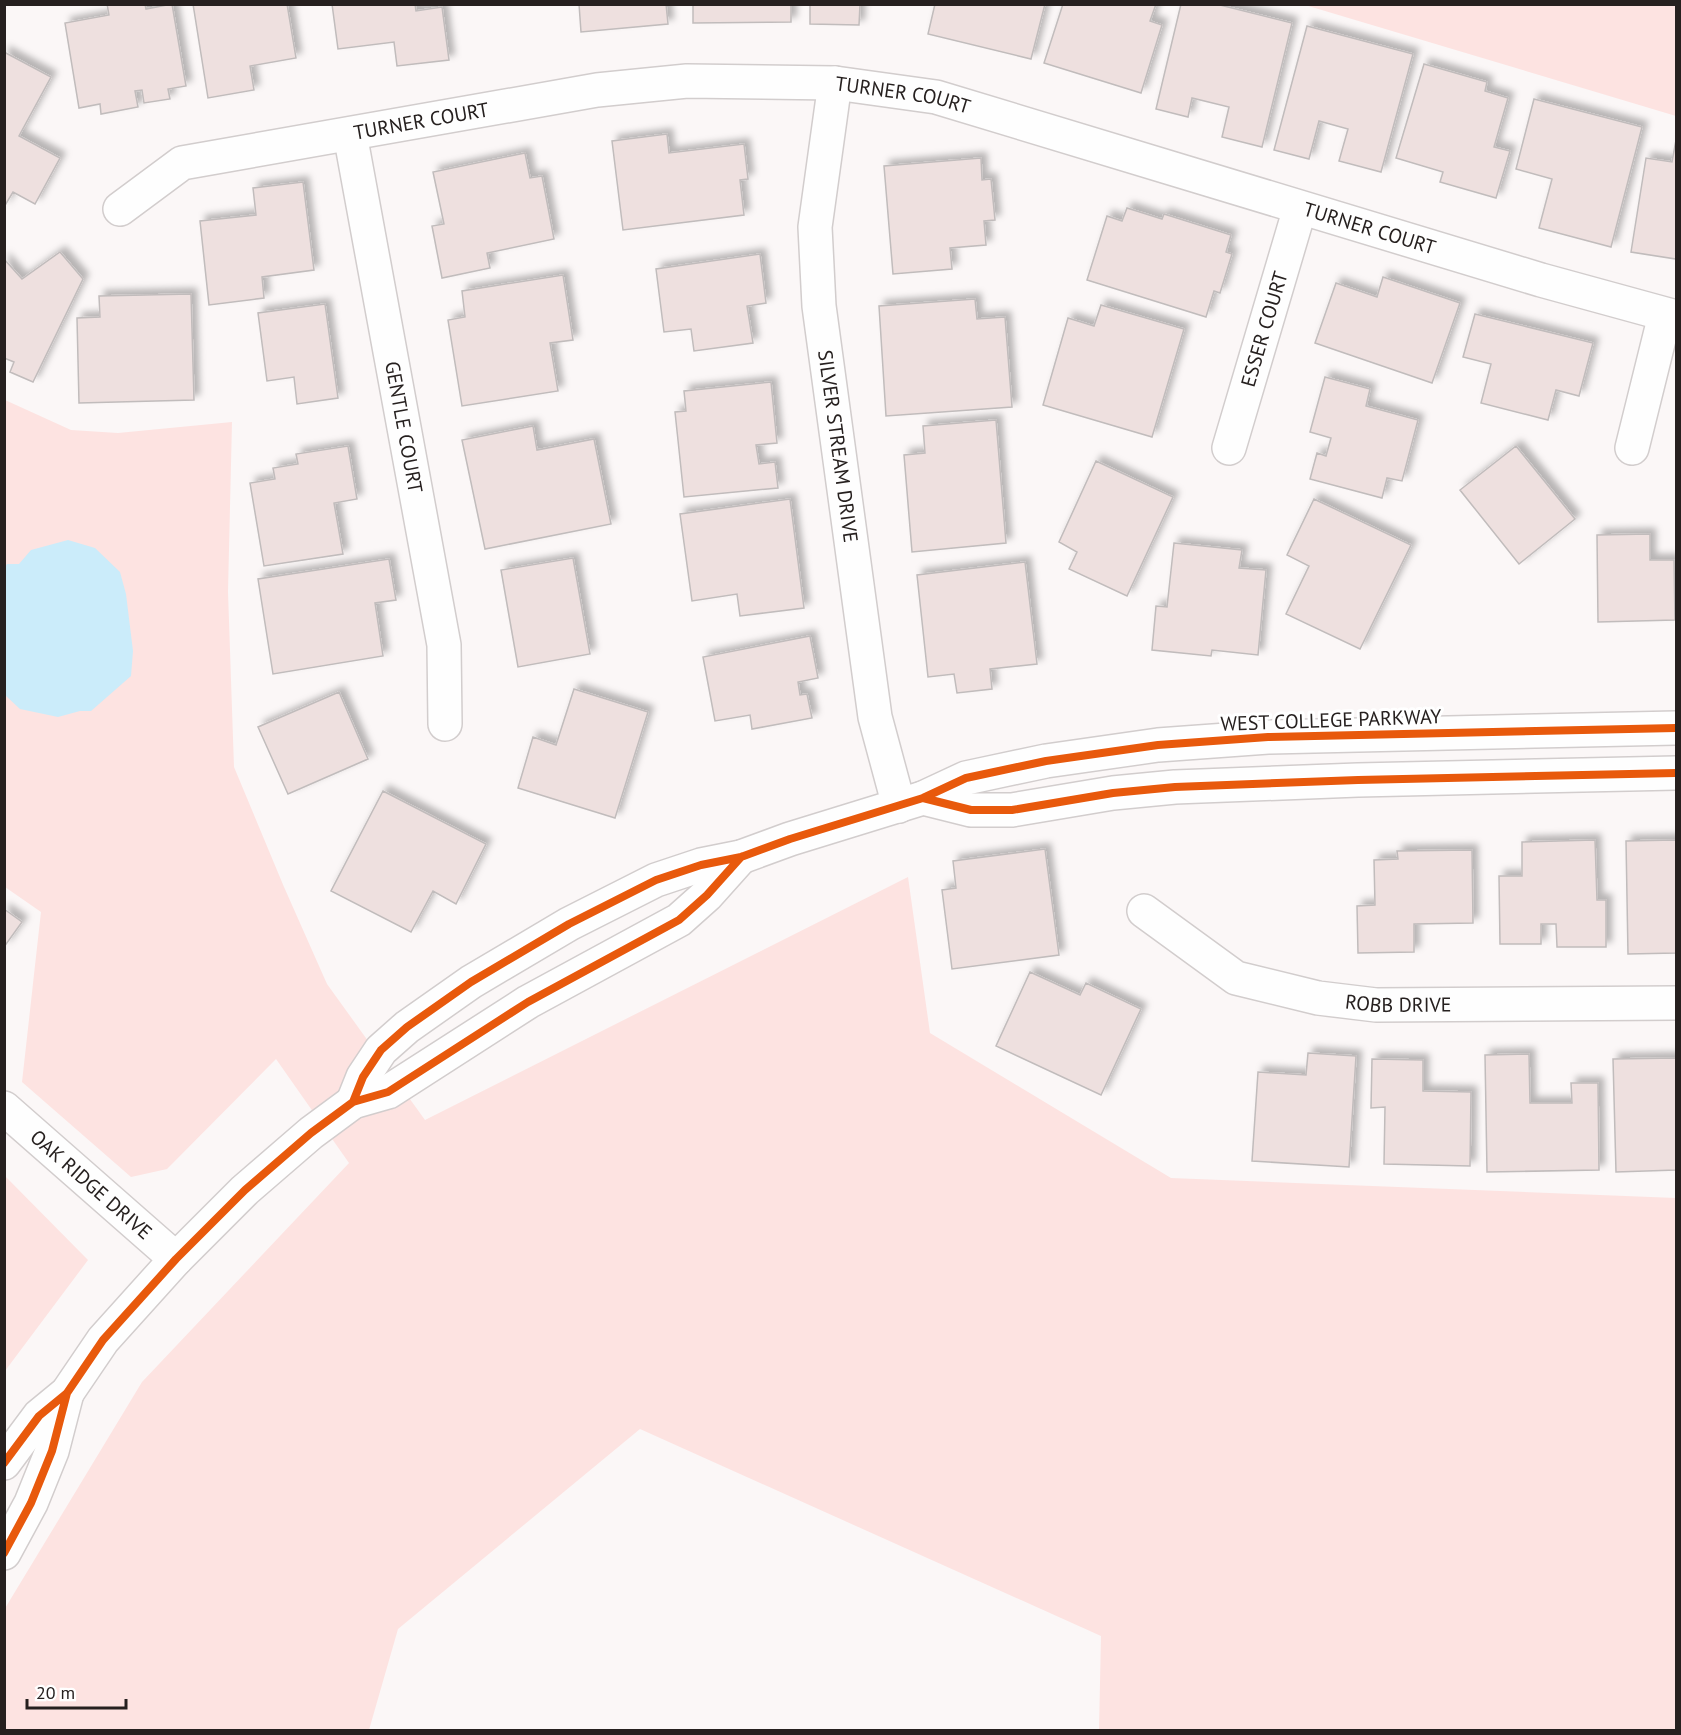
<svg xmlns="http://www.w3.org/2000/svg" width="1681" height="1735" font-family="'PT Sans',sans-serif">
	<defs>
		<filter id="shadow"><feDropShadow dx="5.5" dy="-5.5" stdDeviation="3" flood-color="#0004"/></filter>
	</defs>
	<rect width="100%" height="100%" fill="#fbf7f7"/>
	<!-- green -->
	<path fill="#fde3e1" d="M 1305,5 L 1676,5 L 1676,116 Z
		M 5,400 L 71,430 L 118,433 L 232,422 L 228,592 L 234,767 L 284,887 L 327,984 L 425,1120 L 908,877 L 930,1033 L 1171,1178 L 1676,1198 L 1676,1730 L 1099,1730 L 1101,1636 L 640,1429 L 398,1629 L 369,1730 L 5,1730 L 4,1610 L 142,1382 L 349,1163 L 276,1059 L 167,1169 L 131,1177 L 22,1082 L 41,912 L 5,887 Z
		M 5,1176 L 88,1260 L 5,1371 L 4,1371 Z"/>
	<!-- water -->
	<path fill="#cbecfa" d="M 68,540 L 95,548 L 120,572 L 126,594 L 133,651 L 131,676 L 91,711 L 80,711 L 58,717 L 20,709 L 5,695 L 5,567 L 7,564 L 19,564 L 31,550 Z"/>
	<!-- building -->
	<path fill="#eee0df" stroke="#c1bcbc" stroke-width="1.5" filter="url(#shadow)" d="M 107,4 L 145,4 L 146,9 L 172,4 L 186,86 L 168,89 L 170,99 L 144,103 L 142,90 L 135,91 L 138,107 L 101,114 L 100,104 L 79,108 L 65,23 L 109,15 Z
		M 193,4 L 287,4 L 296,58 L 250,66 L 254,90 L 208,98 Z
		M 332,4 L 415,4 L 416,11 L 442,7 L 449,60 L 397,66 L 394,42 L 338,49 Z
		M 579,4 L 666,4 L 668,24 L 581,32 Z
		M 693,4 L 791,4 L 791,22 L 693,23 Z
		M 810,4 L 860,4 L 859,25 L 810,24 Z
		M 935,4 L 1045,4 L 1031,59 L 928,34 Z
		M 1063,4 L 1156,4 L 1150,21 L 1162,25 L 1141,93 L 1044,63 Z
		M 1181,4 L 1216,4 L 1292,23 L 1262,147 L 1222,137 L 1229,107 L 1192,98 L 1188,117 L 1156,109 Z
		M 1307,26 L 1413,54 L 1381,172 L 1339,161 L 1348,129 L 1319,121 L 1309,159 L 1274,150 Z
		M 4,52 L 51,77 L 19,136 L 60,158 L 35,204 L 13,192 L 4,207 Z
		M 1424,64 L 1487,82 L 1485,91 L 1508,98 L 1494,147 L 1510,151 L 1496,198 L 1440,182 L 1443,172 L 1396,158 Z
		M 1534,99 L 1642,127 L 1611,247 L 1539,228 L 1552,179 L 1516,169 Z
		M 667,134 L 669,153 L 744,144 L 748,179 L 740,180 L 744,215 L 623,230 L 612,141 Z
		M 1676,140 L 1676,259 L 1631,252 L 1646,158 L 1672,162 Z
		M 525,153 L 530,178 L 542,176 L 554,239 L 487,253 L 490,268 L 442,278 L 432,226 L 444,224 L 433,172 Z
		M 981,158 L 982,180 L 991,179 L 995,220 L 984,221 L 986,245 L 950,248 L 952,269 L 893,274 L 884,166 Z
		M 303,182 L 314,270 L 262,277 L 264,298 L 209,305 L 200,221 L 256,215 L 253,188 Z
		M 1127,208 L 1162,219 L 1164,214 L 1231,235 L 1226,252 L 1232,254 L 1220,293 L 1214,291 L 1206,317 L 1087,280 L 1107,216 L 1122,221 Z
		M 60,252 L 83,279 L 33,382 L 10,372 L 14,362 L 4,358 L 4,259 L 22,279 Z
		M 760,254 L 766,303 L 747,306 L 753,343 L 694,351 L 691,329 L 664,332 L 656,269 Z
		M 563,275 L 573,340 L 550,343 L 558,391 L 462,406 L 448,320 L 465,317 L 462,291 Z
		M 1383,277 L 1460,303 L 1432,383 L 1315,343 L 1336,283 L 1377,297 Z
		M 191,294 L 194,400 L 79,403 L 77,318 L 100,317 L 99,296 Z
		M 975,299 L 977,319 L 1005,317 L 1012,407 L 886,416 L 879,306 Z
		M 325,304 L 338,398 L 297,404 L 294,377 L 267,381 L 258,313 Z
		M 1101,305 L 1184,329 L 1152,437 L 1043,405 L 1068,318 L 1094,326 Z
		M 1475,314 L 1593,343 L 1579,396 L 1556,390 L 1548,420 L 1481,403 L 1491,364 L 1463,357 Z
		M 1325,377 L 1370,389 L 1366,406 L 1418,420 L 1402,481 L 1387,478 L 1382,498 L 1310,479 L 1317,453 L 1326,456 L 1331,438 L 1310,432 Z
		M 771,382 L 777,443 L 756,445 L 759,464 L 775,462 L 778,488 L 684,497 L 675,412 L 686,411 L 684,391 Z
		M 996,420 L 1006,543 L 912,552 L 904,455 L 925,453 L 923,426 Z
		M 533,426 L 537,450 L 594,439 L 611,524 L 485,549 L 462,440 Z
		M 348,446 L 357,499 L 334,503 L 343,554 L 264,566 L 250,483 L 275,479 L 273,468 L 298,464 L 296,454 Z
		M 1516,446 L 1575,519 L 1519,564 L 1460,490 Z
		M 1096,461 L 1173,497 L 1127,596 L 1069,569 L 1077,552 L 1059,542 Z
		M 790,499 L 804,608 L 740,616 L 737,594 L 692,601 L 680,514 Z
		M 1314,499 L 1411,545 L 1360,649 L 1286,614 L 1309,566 L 1287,555 Z
		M 1650,534 L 1650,560 L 1674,560 L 1675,620 L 1598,622 L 1597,535 Z
		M 1174,543 L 1242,550 L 1239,568 L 1266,570 L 1258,655 L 1212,650 L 1211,656 L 1152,650 L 1156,606 L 1167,607 Z
		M 573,558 L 590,654 L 518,667 L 501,570 Z
		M 389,559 L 396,600 L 375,603 L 383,656 L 273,674 L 258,579 Z
		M 1025,562 L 1037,664 L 990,669 L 992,689 L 957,693 L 954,674 L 928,677 L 917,575 Z
		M 810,636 L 818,678 L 798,682 L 800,695 L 807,694 L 812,718 L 752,729 L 750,715 L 715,721 L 703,657 Z
		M 574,689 L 648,712 L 615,818 L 518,788 L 533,737 L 556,745 Z
		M 339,692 L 368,759 L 288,794 L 258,727 Z
		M 383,791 L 486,844 L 456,904 L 433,891 L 411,932 L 331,891 Z
		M 1595,840 L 1597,900 L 1606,900 L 1606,947 L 1557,947 L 1556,924 L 1541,924 L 1541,944 L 1500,944 L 1499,876 L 1522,876 L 1522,842 Z
		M 1676,840 L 1676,953 L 1628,954 L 1626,841 Z
		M 1045,849 L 1059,955 L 952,969 L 942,890 L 956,888 L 953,861 Z
		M 1472,850 L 1473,923 L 1414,924 L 1414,952 L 1358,953 L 1357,906 L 1375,905 L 1374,860 L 1398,859 L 1397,851 Z
		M 4,909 L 22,922 L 4,947 Z
		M 1030,972 L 1080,995 L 1086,983 L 1141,1009 L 1101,1095 L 996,1046 Z
		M 1308,1053 L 1356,1056 L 1349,1167 L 1252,1161 L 1258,1072 L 1306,1075 Z
		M 1529,1054 L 1530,1103 L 1572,1103 L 1571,1083 L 1598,1083 L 1599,1170 L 1487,1172 L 1485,1055 Z
		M 1676,1058 L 1676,1170 L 1616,1172 L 1613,1059 Z
		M 1372,1059 L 1423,1060 L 1423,1091 L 1471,1092 L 1470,1166 L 1384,1164 L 1385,1107 L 1371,1108 Z"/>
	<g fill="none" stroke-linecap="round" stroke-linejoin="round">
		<defs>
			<g id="minor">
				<path id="s1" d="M 835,83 L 815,227 L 819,306 L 875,717 L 899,806"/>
				<path id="s2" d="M 350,134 L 444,645 L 445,724"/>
				<path id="s3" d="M 120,209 L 182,163 L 597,90 L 687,81 L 835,83 L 936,97 L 1541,280 L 1676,317"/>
				<path id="s4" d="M 1229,448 L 1300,208"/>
				<path d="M 1632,448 L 1665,315"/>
				<path d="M 923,798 L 971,810 L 1012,810 L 1113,793 L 1175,787 L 1358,780 L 1676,773"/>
				<path id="s5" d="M 1144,911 L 1236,978 L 1318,998 L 1376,1005 L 1676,1003"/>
				<path d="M 353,1102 L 363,1077 L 381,1050 L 407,1027 L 471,982 L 569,924 L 656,880 L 701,865 L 741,857 L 790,839 L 923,798 L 966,778 L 1046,761 L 1158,745 L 1268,737 L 1676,728"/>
				<path id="s6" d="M 4,1108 L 176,1259"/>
				<path d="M 4,1463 L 39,1416 L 67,1393 L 103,1340 L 176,1259 L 245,1190 L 311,1133 L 353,1102 L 388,1092 L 528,1002 L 679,920 L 707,895 L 741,857"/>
				<path d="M 4,1553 L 31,1503 L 52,1451 L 67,1393"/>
			</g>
		</defs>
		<!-- minor casing -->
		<use href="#minor" stroke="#d2cdcd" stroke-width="36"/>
		<!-- minor -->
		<use href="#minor" stroke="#fefefe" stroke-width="33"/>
		<defs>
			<path id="cycleway" d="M 923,798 L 971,810 L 1012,810 L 1113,793 L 1175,787 L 1358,780 L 1676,773
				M 353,1102 L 363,1077 L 381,1050 L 407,1027 L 471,982 L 569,924 L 656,880 L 701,865 L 741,857 L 790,839 L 923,798 L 966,778 L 1046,761 L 1158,745 L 1268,737 L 1676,728
				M 4,1463 L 39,1416 L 67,1393 L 103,1340 L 176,1259 L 245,1190 L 311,1133 L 353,1102 L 388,1092 L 528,1002 L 679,920 L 707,895 L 741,857
				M 4,1553 L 31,1503 L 52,1451 L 67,1393"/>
		</defs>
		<!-- cycleway casing -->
		<use href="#cycleway" stroke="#fff" stroke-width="11"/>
		<!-- cycleway -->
		<use href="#cycleway" stroke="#e8590c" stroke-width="8"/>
	</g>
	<g text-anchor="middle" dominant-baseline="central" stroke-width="6" stroke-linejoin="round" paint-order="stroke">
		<!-- street labels -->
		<g font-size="20" fill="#26201f" stroke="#fff">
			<text stroke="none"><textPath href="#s3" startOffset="806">TURNER COURT</textPath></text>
			<text stroke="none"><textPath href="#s3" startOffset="320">TURNER COURT</textPath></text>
			<text stroke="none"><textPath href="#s3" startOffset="1292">TURNER COURT</textPath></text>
			<text stroke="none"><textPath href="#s4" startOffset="124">ESSER COURT</textPath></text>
			<text stroke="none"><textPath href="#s2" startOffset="298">GENTLE COURT</textPath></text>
			<text stroke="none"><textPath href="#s1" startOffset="366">SILVER STREAM DRIVE</textPath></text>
			<text transform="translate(1331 720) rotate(-2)">WEST COLLEGE PARKWAY</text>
			<text stroke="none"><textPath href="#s5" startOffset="279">ROBB DRIVE</textPath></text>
			<text stroke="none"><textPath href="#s6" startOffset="116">OAK RIDGE DRIVE</textPath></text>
		</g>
	</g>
	<!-- border -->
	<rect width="1681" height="1735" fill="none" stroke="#26201f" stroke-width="12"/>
	<!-- scale -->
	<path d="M27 1699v9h99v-9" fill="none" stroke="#26201f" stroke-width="3"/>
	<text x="36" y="1699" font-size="18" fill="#26201f" stroke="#ffffff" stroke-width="4.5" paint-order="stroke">20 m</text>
</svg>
